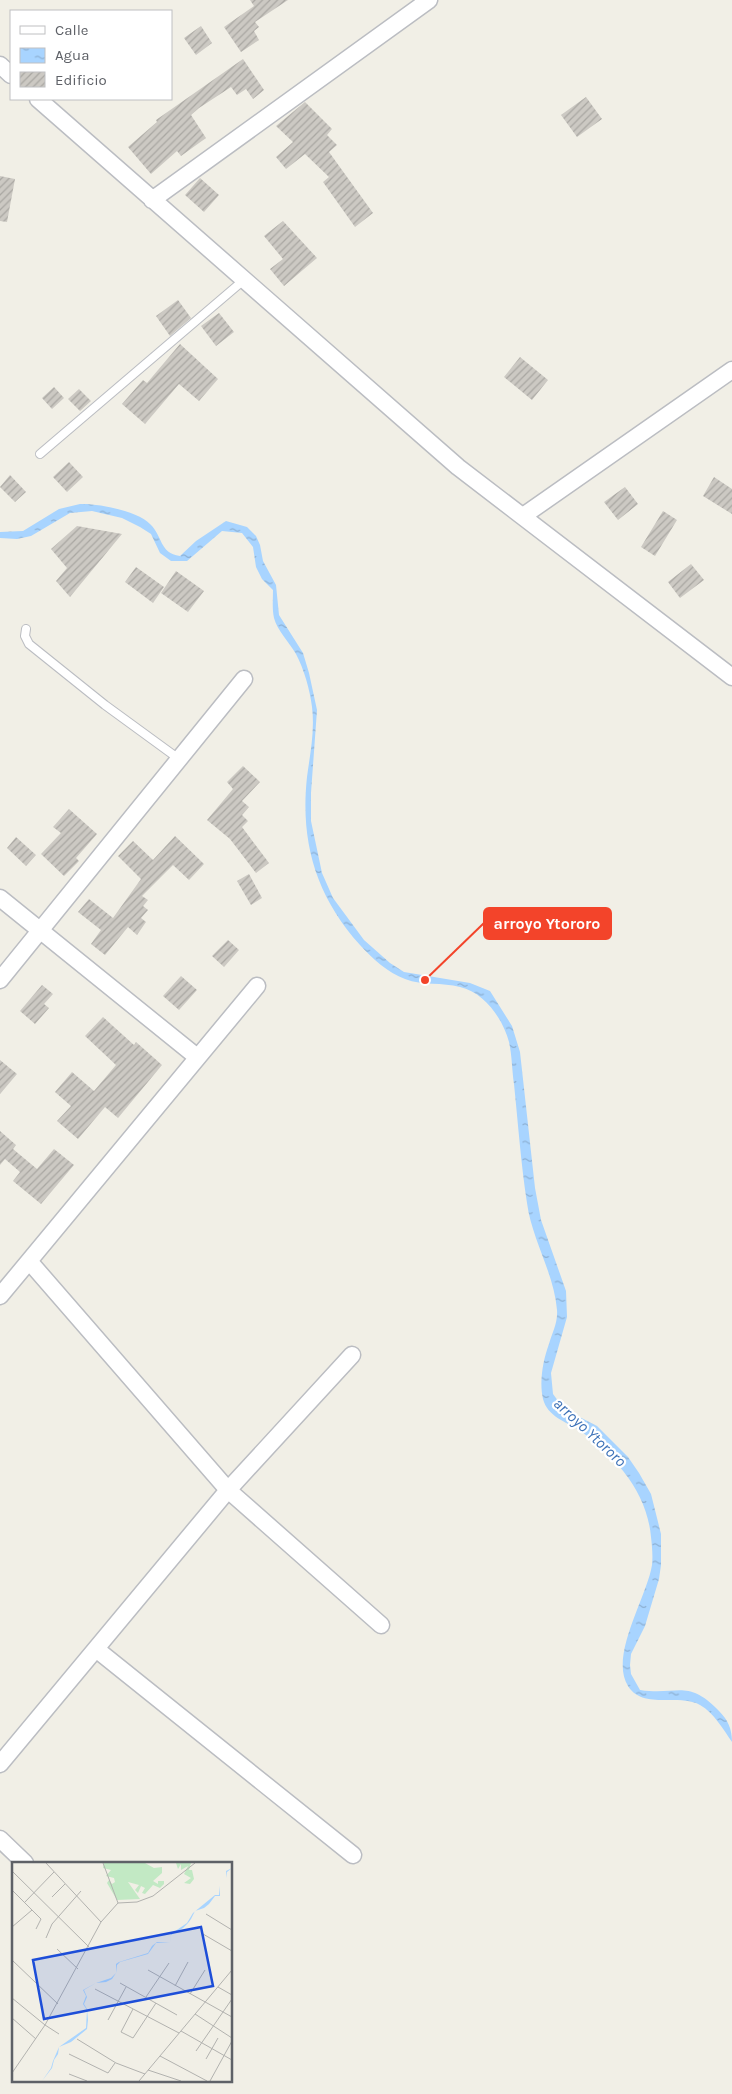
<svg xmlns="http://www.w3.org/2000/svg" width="732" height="2094" font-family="Karla,sans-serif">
	<defs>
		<pattern id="water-ripples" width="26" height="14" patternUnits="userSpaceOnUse" patternTransform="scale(1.25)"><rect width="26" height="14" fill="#a8d4ff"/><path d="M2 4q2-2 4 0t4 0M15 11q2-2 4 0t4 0" fill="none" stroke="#8cafd2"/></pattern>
		<pattern id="building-hatch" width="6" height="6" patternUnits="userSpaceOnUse" patternTransform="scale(1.25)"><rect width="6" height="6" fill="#ccc9c3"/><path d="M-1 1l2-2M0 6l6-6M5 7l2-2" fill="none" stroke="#a9a7a2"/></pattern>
	</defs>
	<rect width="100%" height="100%" fill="#f1efe6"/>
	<!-- water -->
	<path fill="url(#water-ripples)" d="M 80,504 C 97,503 138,511 150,524 C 163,536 159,553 180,556 L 196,541 L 226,521 L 247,527 L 256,536 L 260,545 L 263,561 L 276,585 L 279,615 L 303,653 L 309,673 L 317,710 L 311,793 L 311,821 L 322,873 L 333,898 L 364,940 L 390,963 L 404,972 L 470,983 L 490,991 L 512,1026 L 520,1052 L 535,1188 L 541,1220 L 566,1291 L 567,1317 L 551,1373 L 553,1394 L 564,1409 L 597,1426 L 628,1457 L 639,1473 L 651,1494 L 661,1534 L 661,1565 L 659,1579 L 645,1626 L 631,1654 L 630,1665 L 631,1674 L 640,1690 C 678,1696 687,1678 719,1711 C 728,1720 732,1729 732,1742 C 723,1729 714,1713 700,1705 C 678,1693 643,1710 628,1686 C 609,1656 647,1597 652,1565 C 653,1556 652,1546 651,1537 C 647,1491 615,1456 579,1430 C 565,1421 548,1417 543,1399 C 539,1382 543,1360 549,1344 C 552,1333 558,1323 557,1310 C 554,1273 532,1240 527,1203 C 521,1164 518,1123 514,1084 C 512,1071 512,1055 509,1042 C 503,1019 484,992 460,987 C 442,982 423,986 405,979 C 388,973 372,958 360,945 C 316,896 300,842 307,777 C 310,754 315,731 312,707 C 310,690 304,669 296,654 C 289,642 277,630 274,618 C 272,609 273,599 273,590 L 262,579 L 256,567 L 253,547 L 242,533 L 222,531 L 187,561 L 171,561 L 160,553 L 151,534 L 140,527 L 122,518 L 92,511 L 70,513 L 31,536 L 17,539 L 0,538 L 0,532 L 23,531 L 59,509 Z"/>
	<!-- building -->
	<path fill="url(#building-hatch)" d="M 250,0 L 288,0 L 255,22 L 259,27 L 254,31 L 259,40 L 241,52 L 224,27 L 254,6 Z
		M 201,26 L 212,43 L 196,55 L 184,38 Z
		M 243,59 L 264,90 L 253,99 L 246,89 L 237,95 L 231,87 L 199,108 L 191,115 L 206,138 L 181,156 L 177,151 L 151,174 L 128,147 L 157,122 L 156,120 Z
		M 586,97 L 602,119 L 577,137 L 561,115 Z
		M 305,102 L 332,129 L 327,135 L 337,145 L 329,152 L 373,213 L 355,227 L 323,182 L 329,177 L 305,154 L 286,169 L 276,157 L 293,142 L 276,126 Z
		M 0,176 L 15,179 L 7,222 L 0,221 Z
		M 200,178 L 219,195 L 204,212 L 185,195 Z
		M 283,221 L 317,258 L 284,286 L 270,269 L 283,259 L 264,236 Z
		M 178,300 L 191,318 L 170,336 L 156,316 Z
		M 219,313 L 234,332 L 216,346 L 201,326 Z
		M 180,344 L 218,379 L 199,401 L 179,384 L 145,424 L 122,404 L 143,380 L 147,383 Z
		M 520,357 L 548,380 L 532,400 L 504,377 Z
		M 54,387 L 64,398 L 52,409 L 42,398 Z
		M 79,389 L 91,401 L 80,411 L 68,399 Z
		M 69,462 L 83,477 L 67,492 L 53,477 Z
		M 10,475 L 26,492 L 15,502 L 0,487 Z
		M 714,477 L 732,489 L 732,514 L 703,496 Z
		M 625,487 L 638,504 L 618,520 L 604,502 Z
		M 663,511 L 677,520 L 655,556 L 641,547 Z
		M 77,526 L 122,534 L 70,597 L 56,581 L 67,568 L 51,549 Z
		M 691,564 L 704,580 L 680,598 L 668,582 Z
		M 136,567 L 164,587 L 153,603 L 125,582 Z
		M 176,571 L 204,591 L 188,612 L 161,593 Z
		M 243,766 L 260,782 L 242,801 L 249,807 L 242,815 L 248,821 L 242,827 L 269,863 L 256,873 L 230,839 L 207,820 L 233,789 L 227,782 Z
		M 69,809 L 97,834 L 76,858 L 79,861 L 64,876 L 41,854 L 61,833 L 53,827 Z
		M 175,836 L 204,864 L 189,880 L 173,865 L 142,896 L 148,900 L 143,906 L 148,910 L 141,918 L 146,922 L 137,935 L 128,927 L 105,955 L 91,944 L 101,930 L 78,912 L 89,899 L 113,918 L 141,879 L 118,856 L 133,841 L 153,860 Z
		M 16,837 L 36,855 L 26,866 L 7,848 Z
		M 249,874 L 262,898 L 251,905 L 237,881 Z
		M 228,940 L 239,950 L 224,967 L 212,956 Z
		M 181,976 L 197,990 L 179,1010 L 163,996 Z
		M 42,985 L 53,994 L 44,1004 L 49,1008 L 35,1024 L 20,1011 Z
		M 103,1017 L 134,1045 L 136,1042 L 162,1065 L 118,1118 L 105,1107 L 78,1139 L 57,1121 L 71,1106 L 55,1092 L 72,1072 L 94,1091 L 116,1065 L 85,1036 Z
		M 0,1060 L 17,1074 L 0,1094 Z
		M 0,1131 L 16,1145 L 13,1149 L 37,1169 L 54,1149 L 74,1165 L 41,1204 L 13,1181 L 20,1172 L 5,1159 L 0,1165 Z"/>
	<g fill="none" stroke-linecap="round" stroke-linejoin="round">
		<defs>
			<path id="lane" d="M 40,454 L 245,279
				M 26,629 L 25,636 L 29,644 L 105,705 L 179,759"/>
			<path id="street" d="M 0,65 L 11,75
				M 38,99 L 458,467 L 732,677
				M 152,200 L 429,0
				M 523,516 L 732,370
				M 0,898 L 197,1057
				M 0,980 L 244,679
				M 29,1261 L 228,1490 L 381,1625
				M 0,1296 L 257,986
				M 96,1649 L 353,1855
				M 0,1764 L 228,1490 L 352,1355
				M 0,1839 L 25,1863"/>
		</defs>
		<!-- lane casing -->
		<use href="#lane" stroke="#bbbdc2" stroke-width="10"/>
		<!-- street casing -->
		<use href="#street" stroke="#bbbdc2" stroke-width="19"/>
		<!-- lane -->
		<use href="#lane" stroke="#fff" stroke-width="8"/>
		<!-- street -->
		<use href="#street" stroke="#fff" stroke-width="16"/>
	</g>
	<g text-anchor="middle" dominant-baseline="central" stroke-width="4.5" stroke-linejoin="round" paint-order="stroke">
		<!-- water labels -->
		<g font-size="16" font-style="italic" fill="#3d72b8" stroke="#fff">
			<text transform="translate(590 1432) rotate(43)">arroyo Ytororo</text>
		</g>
	</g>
	<!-- overview -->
	<g transform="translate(12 1862)">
		<rect width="220" height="220" fill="#f1efe6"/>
		<path d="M 92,1 L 133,1 L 142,6 L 150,5 L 150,11 L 141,19 L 146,22 L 146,19 L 152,19 L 152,22 L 148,26 L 141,23 L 133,32 L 130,31 L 133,26 L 129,24 L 126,31 L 123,28 L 127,23 L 116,20 L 128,37 L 105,38 L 95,21 L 97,18 L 100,22 L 103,20 L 102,16 L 94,14 L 99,8 L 91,6 ZM 164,1 L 179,1 L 177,8 L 180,8 L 182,17 L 178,22 L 172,21 L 179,16 L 172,12 L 176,4 L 169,8 L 169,2 L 166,7 Z" fill="#c2e9c4"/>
		<path d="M 220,6 L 215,10 L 215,16 L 208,24 L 208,34 L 203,34 L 197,42 L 192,46 L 183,49 L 179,57 L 176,61 L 171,66 L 159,73 L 158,80 L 144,81 L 136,92 L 108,100 L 105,103 L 104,111 L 100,117 L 94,120 L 84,121 L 72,128 L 75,135 L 72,142 L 75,147 L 76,158 L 75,167 L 59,180 L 47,185 L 46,192 L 42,198 L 40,206 L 30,219 L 39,206 L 41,199 L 47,185 L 74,166 L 75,148 L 71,142 L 74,134 L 71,128 L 84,121 L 99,116 L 104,111 L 104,102 L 107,100 L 136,91 L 140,84 L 145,80 L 158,80 L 159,72 L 175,61 L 181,51 L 203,33 L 207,33 L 208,24 L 215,16 L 214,9 Z" fill="#a8d4ff"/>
		<path fill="none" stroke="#b2b2af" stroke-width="1" d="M 34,1 L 89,60M 91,1 L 106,41M 0,9 L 77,85M 0,28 L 29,57 L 24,67M 40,35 L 53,22M 13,40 L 42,10M 194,52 L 220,68M 0,65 L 20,48M 191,72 L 220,89M 34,76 L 40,62 L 69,29M 45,87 L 66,107M 0,98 L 46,142M 136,108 L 220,155M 108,121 L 165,153M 163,124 L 176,100M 206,125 L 220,133M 83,127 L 167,171M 178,132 L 193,108M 134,135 L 157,101M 0,136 L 33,163 L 0,211M 121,147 L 109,170 L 121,176 L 144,141M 183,152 L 220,176M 0,156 L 24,177M 96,158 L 114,125M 169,169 L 220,198M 47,172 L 33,163 L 89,60 L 106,41 L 125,40 L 141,34 L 183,1M 65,177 L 104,201 L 133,212M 184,189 L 220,137M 57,192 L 96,211 L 103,201M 148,194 L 195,219M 194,197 L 206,176M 136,208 L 169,219M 57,212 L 75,219M 127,219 L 220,108M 198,219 L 220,179"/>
		<path fill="#1d4ed8" fill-opacity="0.15" stroke="#1d4ed8" stroke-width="2.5" d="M 189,65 L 201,124 L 32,157 L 21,98 Z"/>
		<rect width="220" height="220" fill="none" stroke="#5e6167" stroke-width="2.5"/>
	</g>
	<!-- callouts -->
	<path fill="none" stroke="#f3442a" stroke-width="2" d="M425 980L484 923"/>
	<circle fill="#f3442a" stroke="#fff" stroke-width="2" cx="425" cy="980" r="5"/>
	<rect fill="#f3442a" stroke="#f3442a" stroke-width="2" x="484" y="908" width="127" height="31" rx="5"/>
	<g font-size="16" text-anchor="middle" font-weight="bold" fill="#fff">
		<text x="547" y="929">arroyo Ytororo</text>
	</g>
	<!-- legend -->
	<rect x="10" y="10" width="162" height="90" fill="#ffffff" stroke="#bfc0c2"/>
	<rect x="20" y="26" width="25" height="8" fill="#ffffff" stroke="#bfc0c2"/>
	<text x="55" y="35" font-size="15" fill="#5e6167">Calle</text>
	<rect x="20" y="48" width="25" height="15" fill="url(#water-ripples)" stroke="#bfc0c2"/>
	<text x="55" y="60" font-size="15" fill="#5e6167">Agua</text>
	<rect x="20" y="72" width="25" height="15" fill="url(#building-hatch)" stroke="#bfc0c2"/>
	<text x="55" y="85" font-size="15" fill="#5e6167">Edificio</text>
</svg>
